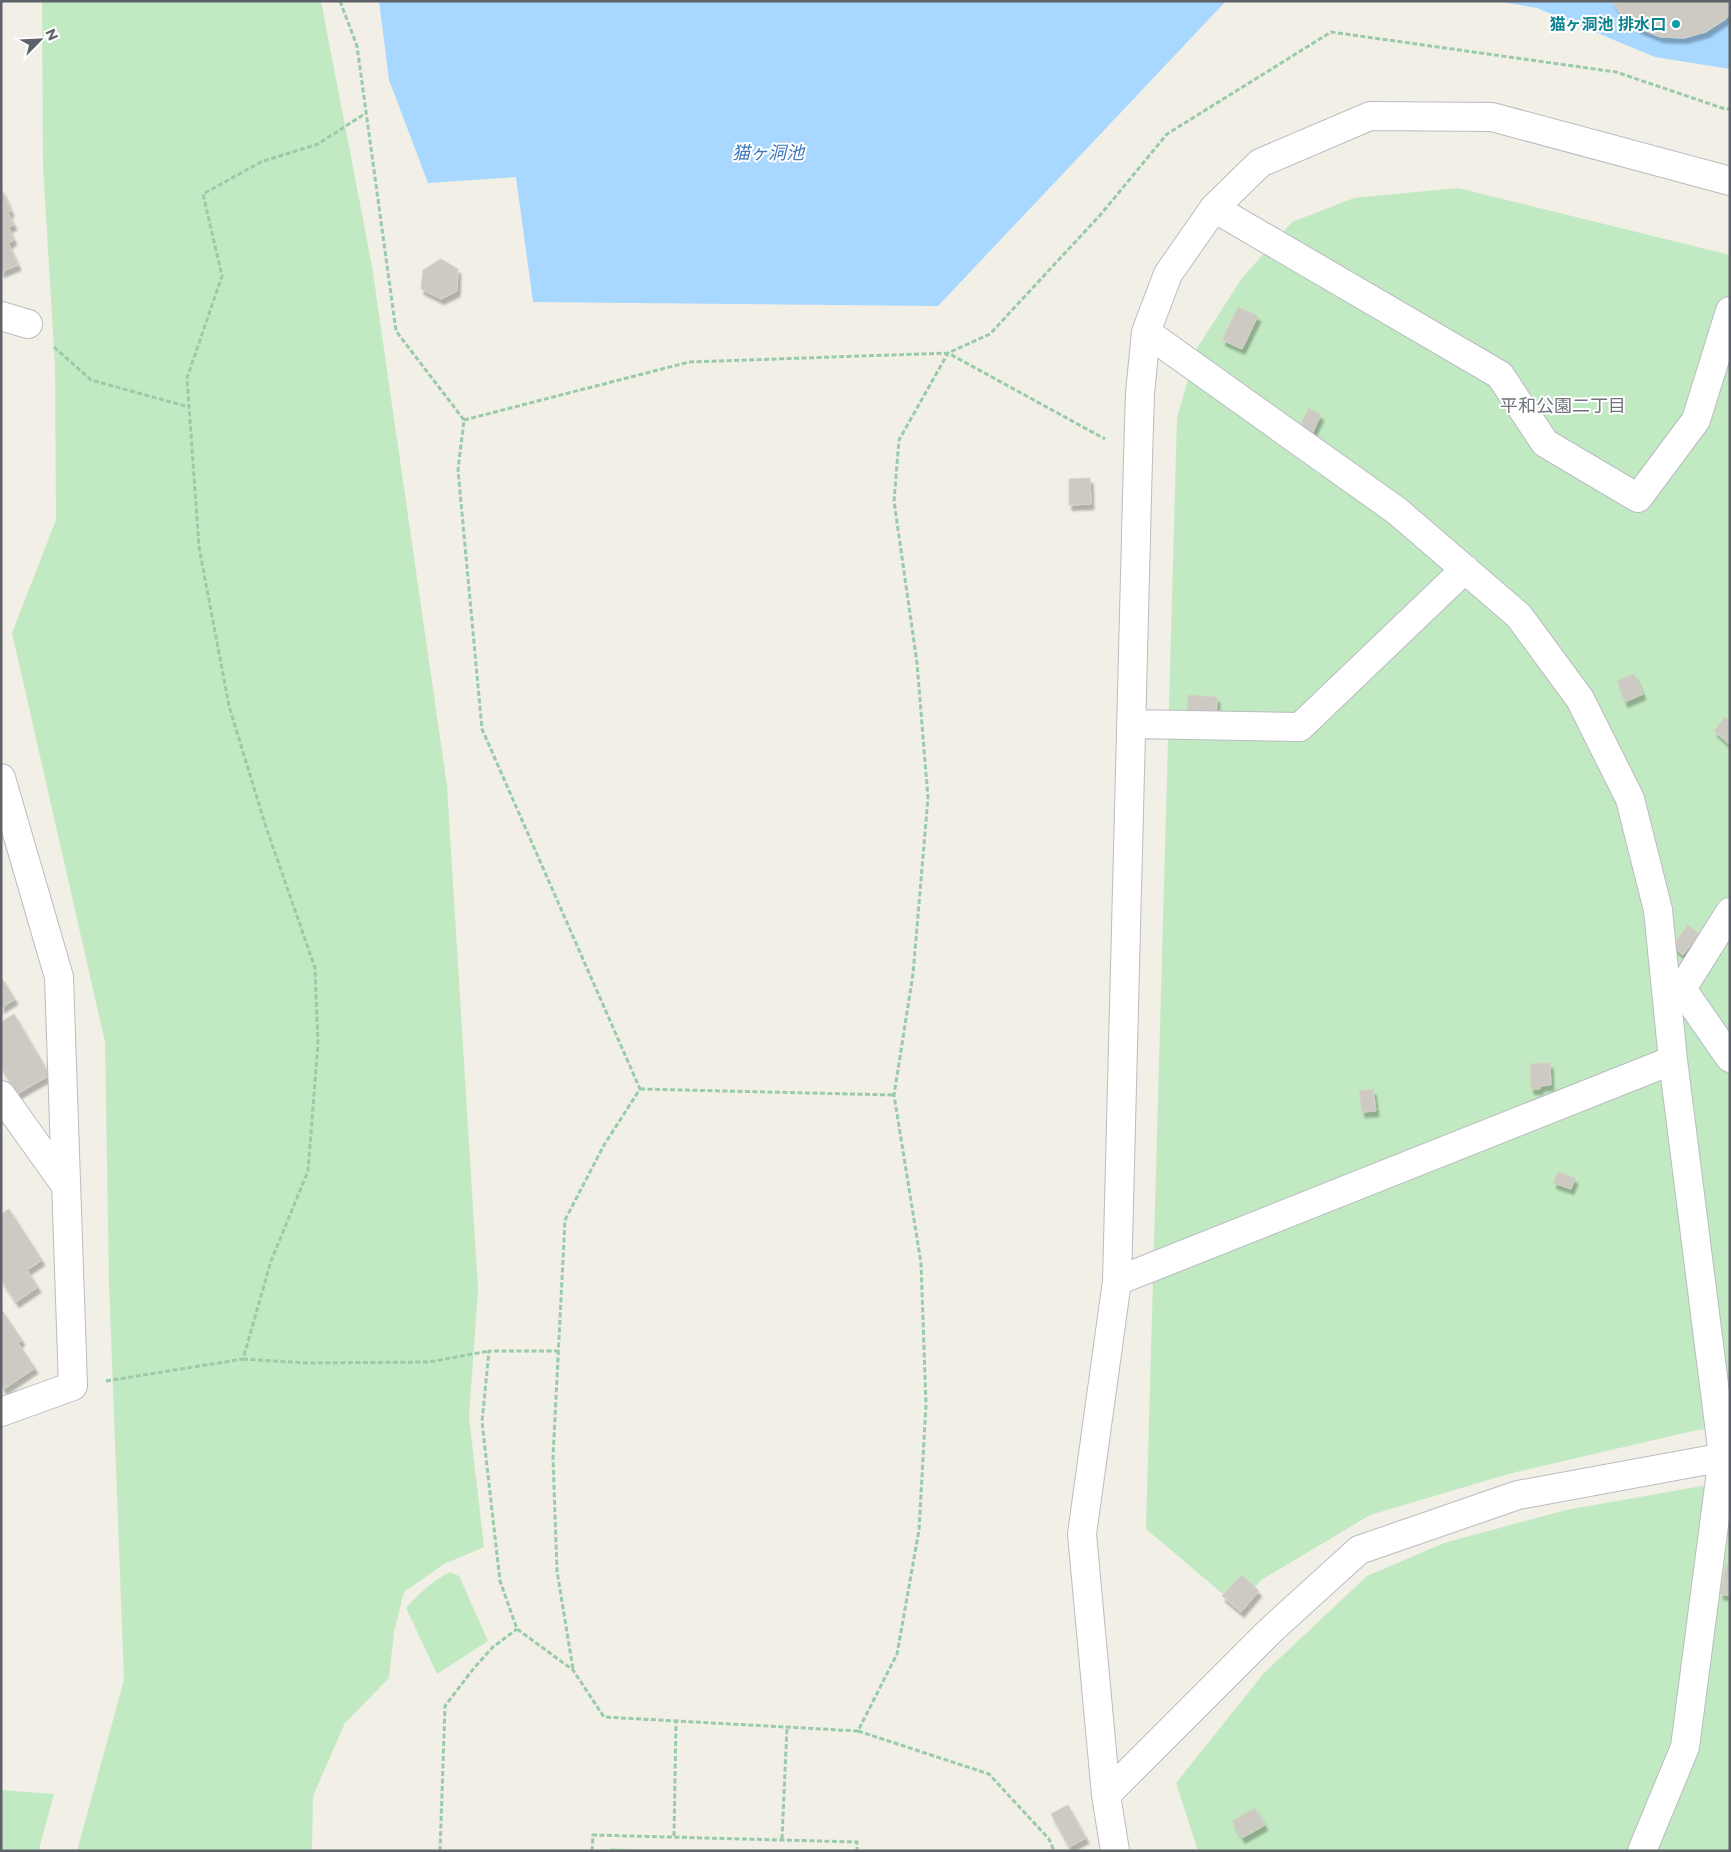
<svg xmlns="http://www.w3.org/2000/svg" width="1731" height="1852" font-family="Montserrat,'Noto Sans JP',sans-serif">
	<defs>
		<filter id="shadow"><feDropShadow dx="3" dy="5.5" stdDeviation="1" flood-color="#0004"/></filter>
	</defs>
	<rect width="100%" height="100%" fill="#f1efe6"/>
	<!-- green -->
	<path fill="#c2eac2" d="M 42,1 L 321,1 L 372,266 L 447,786 L 478,1289 L 469,1417 L 484,1547 L 444,1564 L 404,1592 L 394,1632 L 389,1678 L 345,1723 L 313,1796 L 312,1851 L 77,1851 L 124,1680 L 109,1283 L 105,1042 L 12,633 L 56,520 L 55,366 L 43,166 Z
		M 1458,188 L 1730,255 L 1730,1426 L 1697,1430 L 1512,1473 L 1370,1515 L 1263,1579 L 1236,1605 L 1146,1529 L 1177,418 L 1197,348 L 1242,278 L 1292,222 L 1354,198 Z
		M 1730,1481 L 1730,1851 L 1198,1851 L 1176,1783 L 1264,1673 L 1367,1576 L 1444,1543 L 1566,1510 Z
		M 450,1572 L 459,1576 L 488,1641 L 437,1674 L 406,1608 C 419,1594 432,1581 450,1572 Z
		M 1,1790 L 54,1794 L 39,1849 L 41,1851 L 1,1851 Z
		M 610,1848 L 672,1851 L 610,1851 Z"/>
	<!-- water -->
	<path fill="#a8d7ff" d="M 379,1 L 1226,1 L 938,306 L 533,302 L 516,177 L 428,183 L 389,80 Z
		M 1496,1 L 1730,1 L 1730,69 L 1655,57 L 1537,8 Z"/>
	<!-- building -->
	<path fill="#cccac3" stroke="#d6d1c4" filter="url(#shadow)" d="M 1612,1 L 1730,1 L 1730,15 L 1726,19 L 1706,32 L 1684,38 L 1660,37 L 1638,28 L 1620,13 Z
		M 1,188 L 11,211 L 8,213 L 14,225 L 8,227 L 14,240 L 8,243 L 18,265 L 1,272 Z
		M 441,259 L 458,269 L 457,291 L 441,299 L 421,289 L 423,270 Z
		M 1238,307 L 1258,316 L 1242,349 L 1222,340 Z
		M 1309,408 L 1321,415 L 1311,436 L 1298,429 Z
		M 1090,478 L 1091,504 L 1069,505 L 1069,479 Z
		M 1634,674 L 1643,694 L 1625,702 L 1617,681 Z
		M 1188,695 L 1217,697 L 1216,725 L 1186,723 Z
		M 1725,717 L 1730,721 L 1730,745 L 1714,731 Z
		M 1688,925 L 1699,934 L 1683,955 L 1672,946 Z
		M 1,977 L 15,999 L 1,1008 Z
		M 14,1014 L 50,1075 L 17,1094 L 1,1067 L 1,1022 Z
		M 1550,1063 L 1551,1085 L 1540,1086 L 1540,1089 L 1531,1089 L 1530,1064 Z
		M 1373,1089 L 1376,1111 L 1362,1112 L 1359,1091 Z
		M 1558,1172 L 1575,1178 L 1571,1189 L 1553,1183 Z
		M 9,1209 L 42,1260 L 27,1270 L 38,1287 L 16,1302 L 1,1279 L 1,1214 Z
		M 1,1309 L 22,1340 L 18,1343 L 35,1368 L 4,1389 L 1,1385 Z
		M 1726,1565 L 1730,1566 L 1730,1596 L 1720,1594 Z
		M 1242,1575 L 1259,1591 L 1241,1612 L 1222,1596 Z
		M 1068,1805 L 1086,1838 L 1069,1847 L 1051,1814 Z
		M 1255,1808 L 1265,1825 L 1242,1838 L 1232,1821 Z"/>
	<g fill="none" stroke-linecap="round" stroke-linejoin="round">
		<defs>
			<path id="minor" d="M 1214,208 L 1500,375 L 1545,443 L 1638,498 L 1696,420 L 1730,311
				M 1,316 L 28,324
				M 1146,332 L 1397,511 L 1519,616 L 1580,699 L 1630,799 L 1658,910 L 1673,1060 L 1723,1456 L 1685,1747 L 1642,1851
				M 1131,724 L 1300,727 L 1465,569
				M 1,778 L 59,977 L 73,1386 L 1,1412
				M 1682,989 L 1730,1058
				M 1668,1011 L 1730,912
				M 1,1095 L 66,1186
				M 1117,1281 L 1673,1060
				M 1106,1795 L 1270,1631 L 1359,1550 L 1518,1495 L 1730,1456
				M 1115,1851 L 1106,1795 L 1082,1534 L 1117,1281 L 1138,458 L 1140,393 L 1146,332 L 1168,274 L 1214,208 L 1260,163 L 1370,116 L 1492,117 L 1730,181"/>
		</defs>
		<!-- minor casing -->
		<use href="#minor" stroke="#b9bcc1" stroke-width="30"/>
		<!-- path -->
		<path stroke="#9acba9" stroke-width="3" stroke-dasharray="5 2.5" stroke-linecap="butt" d="M 340,1 L 357,46 L 396,331 L 464,420 L 458,470 L 482,729 L 640,1089 L 604,1145 L 565,1220 L 553,1457 L 557,1571 L 573,1669
			M 54,347 L 91,380 L 189,407
			M 464,420 L 689,362 L 948,353 L 990,334 L 1102,213 L 1167,134 L 1331,32 L 1616,72 L 1725,109 L 1730,109
			M 640,1089 L 894,1095
			M 559,1351 L 489,1351 L 482,1422 L 500,1581 L 517,1629 L 573,1670 L 604,1717 L 858,1731 L 897,1654 L 919,1530 L 926,1404 L 921,1263 L 894,1095 L 913,974 L 928,798 L 917,663 L 894,501 L 899,440 L 948,353 L 1105,439
			M 243,1359 L 306,1363 L 429,1362 L 489,1351
			M 106,1381 L 243,1359 L 271,1261 L 308,1171 L 318,1044 L 315,968 L 265,824 L 229,706 L 199,547 L 187,378 L 222,276 L 203,194 L 261,162 L 318,144 L 366,113
			M 858,1731 L 989,1774 L 1049,1839 L 1054,1851
			M 674,1836 L 676,1721
			M 782,1839 L 787,1727
			M 440,1851 L 445,1706 L 474,1668 L 493,1647 L 517,1629
			M 592,1851 L 593,1835 L 857,1842 L 857,1851"/>
		<!-- minor -->
		<use href="#minor" stroke="#fff" stroke-width="28"/>
	</g>
	<!-- markers -->
	<circle fill="#0f9aa8" stroke="#fff" stroke-width="2" cx="1676" cy="24" r="5"/>
	<g text-anchor="middle" dominant-baseline="central" stroke-width="4" stroke-linejoin="round" paint-order="stroke">
		<!-- culture labels -->
		<g font-size="16" font-weight="bold" fill="#0d838f" stroke="#fff" text-anchor="end">
			<text x="1666" y="24">猫ヶ洞池 排水口</text>
		</g>
		<!-- water labels -->
		<g font-size="18" font-style="italic" fill="#3c77b9" stroke="#fff">
			<text x="768" y="153">猫ヶ洞池</text>
		</g>
		<!-- neighbourhood labels -->
		<g font-size="18" fill="#6f747a" stroke="#fff">
			<text x="1563" y="406">平和公園二丁目</text>
		</g>
	</g>
	<!-- border -->
	<rect width="1731" height="1852" fill="none" stroke="#5e6268" stroke-width="5"/>
	<!-- north arrow -->
	<g transform="translate(40 40) rotate(66)" stroke="#ffffff" stroke-width="4" paint-order="stroke">
	<path d="M0-4L9 19L0 12L-9 19Z" fill="#5e6268"/>
	<text y="-8" font-size="14" font-weight="bold" text-anchor="middle" fill="#5e6268">N</text>
	</g>
</svg>
